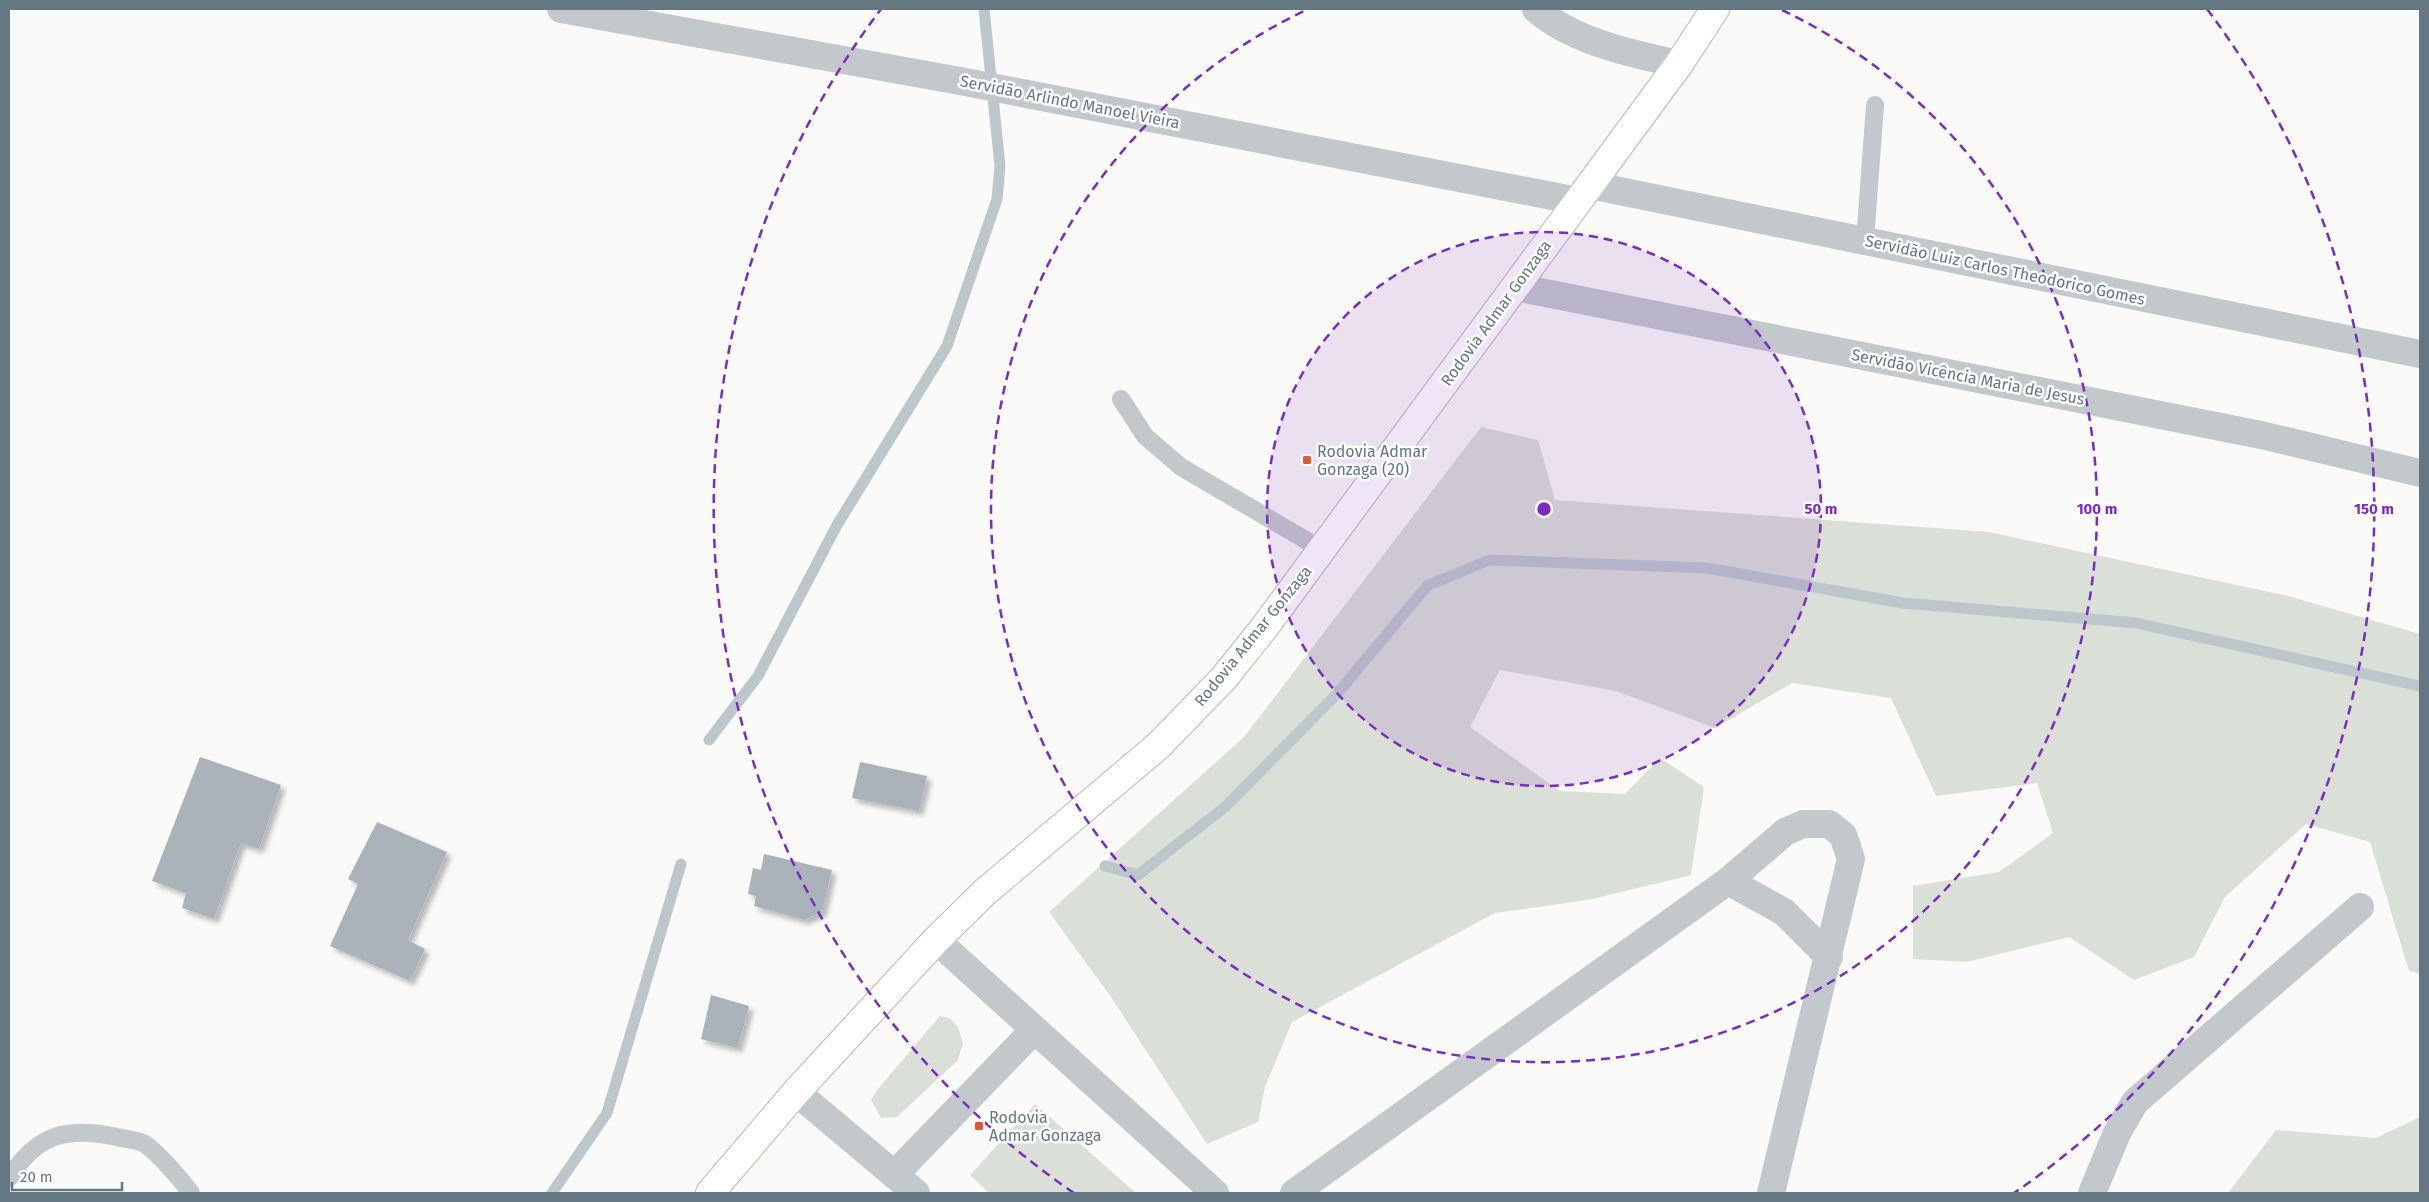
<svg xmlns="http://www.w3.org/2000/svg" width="2429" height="1202" font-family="'Fira Sans',sans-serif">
	<defs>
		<filter id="shadow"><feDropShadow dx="4.5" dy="4.5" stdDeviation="2.5" flood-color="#0004"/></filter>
	</defs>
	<rect width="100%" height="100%" fill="#fafaf8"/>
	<!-- green -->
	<path fill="#dadfd7" d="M 1481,427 L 1538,440 L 1555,500 L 1989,532 L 2288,596 L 2420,634 L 2420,974 L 2409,971 L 2370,842 L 2306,824 L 2225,897 L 2194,957 L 2134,980 L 2069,937 L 1966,962 L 1913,959 L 1913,886 L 1999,872 L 2053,833 L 2037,783 L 1936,796 L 1891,698 L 1792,683 L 1715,728 L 1616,691 L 1500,670 L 1470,727 L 1560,791 L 1625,794 L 1660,758 L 1704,787 L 1691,875 L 1588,900 L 1495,913 L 1292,1022 L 1265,1087 L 1258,1122 L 1207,1144 L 1111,997 L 1049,912 L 1244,737 Z
		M 940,1016 L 950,1018 L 958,1027 L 963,1043 L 958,1060 L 897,1117 L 881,1118 L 871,1100 L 877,1090 Z
		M 1035,1104 L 1136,1193 L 989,1193 L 970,1175 Z
		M 2420,1117 L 2420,1193 L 2228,1193 L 2276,1130 L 2376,1138 Z"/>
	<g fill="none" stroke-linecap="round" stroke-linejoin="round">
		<!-- stream -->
		<path stroke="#bbc7cb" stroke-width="11" d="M 709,740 L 758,676 L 837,525 L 947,346 L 997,199 L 1000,166 L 984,9
			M 1105,866 L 1138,875 L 1225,807 L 1336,695 L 1427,586 L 1489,560 L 1707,568 L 1903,603 L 2136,623 L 2420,686
			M 552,1193 L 607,1113 L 681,864"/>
	</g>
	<!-- building -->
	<path fill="#aab3b9" filter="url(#shadow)" d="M 200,757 L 281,785 L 259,849 L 241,843 L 214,919 L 182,908 L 186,893 L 152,881 Z
		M 860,762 L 927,776 L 919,811 L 852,798 Z
		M 377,822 L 447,852 L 408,940 L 425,949 L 410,981 L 330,946 L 358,884 L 348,879 Z
		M 764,854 L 832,870 L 822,912 L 804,920 L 754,906 L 756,896 L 748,894 L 753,868 L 761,870 Z
		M 711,995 L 749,1006 L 738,1048 L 701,1039 Z"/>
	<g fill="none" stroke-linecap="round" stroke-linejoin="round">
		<defs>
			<path id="primary" d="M 710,1193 L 796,1092 L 936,940 L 985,892 L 1158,746 L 1223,679 L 1264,628 L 1590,185 L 1679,64 L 1715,9"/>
		</defs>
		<!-- primary casing -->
		<use href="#primary" stroke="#b5babe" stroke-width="30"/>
		<!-- service -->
		<path stroke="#c3c8cc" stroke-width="18" d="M 1865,241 L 1875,105
			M 1121,399 L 1145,436 L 1181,467 L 1321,549
			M 9,1178 C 37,1134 67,1126 117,1137 C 125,1139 136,1140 143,1143 C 156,1150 182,1181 191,1193"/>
		<!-- minor -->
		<path stroke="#c3c8cc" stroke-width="28" d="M 561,9 L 960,81 L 1578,201
			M 1536,9 C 1572,41 1632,54 1679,64
			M 1590,185 L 2420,354
			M 1515,287 L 2261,435 L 2420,473
			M 1728,881 L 1784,912 L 1829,957
			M 936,940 L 1215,1193
			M 796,1092 L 916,1193
			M 894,1175 L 1034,1030
			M 1294,1193 L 1728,881 L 1785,832 L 1803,824 L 1829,824 L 1843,835 L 1851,859 L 1771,1193
			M 2092,1193 L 2117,1133 L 2135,1102 L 2360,907"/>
		<!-- primary -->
		<use href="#primary" stroke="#fff" stroke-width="28"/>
	</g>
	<!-- distance rings -->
	<circle cx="1544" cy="509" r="277" fill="#7b2cbf" fill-opacity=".12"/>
	<g fill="none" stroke="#7b2cbf" stroke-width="2.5" stroke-dasharray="9 6">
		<circle cx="1544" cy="509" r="277"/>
		<path d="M1782 10A553 553 0 1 1 1306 10"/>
		<path d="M1074 1193A830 830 0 0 1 881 9M2207 9A830 830 0 0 1 2014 1193"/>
	</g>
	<!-- markers -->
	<g fill="#e4572e" stroke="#fff" stroke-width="2">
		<rect x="1302" y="455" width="10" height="10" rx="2.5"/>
		<rect x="974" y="1121" width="10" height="10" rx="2.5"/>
	</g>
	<g text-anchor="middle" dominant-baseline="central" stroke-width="5" stroke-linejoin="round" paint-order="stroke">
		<!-- street labels -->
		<g font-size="16" fill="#657683" stroke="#fff">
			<text transform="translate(1070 102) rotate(11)">Servidão Arlindo Manoel Vieira</text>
			<text transform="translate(2005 270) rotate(12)">Servidão Luiz Carlos Theodorico Gomes</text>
			<text transform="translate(1496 313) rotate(-54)">Rodovia Admar Gonzaga</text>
			<text transform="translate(1968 377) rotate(11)">Servidão Vicência Maria de Jesus</text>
			<text transform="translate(1253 636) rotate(-51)">Rodovia Admar Gonzaga</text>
		</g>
		<!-- poi labels -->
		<g font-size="16" fill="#657683" stroke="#fff" text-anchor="start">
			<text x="1317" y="451">Rodovia Admar<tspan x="1317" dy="18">Gonzaga (20)</tspan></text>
			<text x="989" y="1117">Rodovia<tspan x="989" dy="18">Admar Gonzaga</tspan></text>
		</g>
	</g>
	<circle cx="1544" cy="509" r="8" fill="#7b2cbf" stroke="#fff" stroke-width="2.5"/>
	<g font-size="15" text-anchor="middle" font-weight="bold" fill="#7b2cbf" stroke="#fff" stroke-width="5" stroke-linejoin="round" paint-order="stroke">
		<text x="1821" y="514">50 m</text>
		<text x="2097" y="514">100 m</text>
		<text x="2374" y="514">150 m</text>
	</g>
	<!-- border -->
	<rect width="2429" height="1202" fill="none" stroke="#657683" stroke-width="20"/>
	<!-- scale -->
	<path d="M12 1182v8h110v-8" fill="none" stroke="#657683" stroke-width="2.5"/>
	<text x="20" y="1182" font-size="15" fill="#657683" stroke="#ffffff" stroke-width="4" paint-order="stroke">20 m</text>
</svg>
